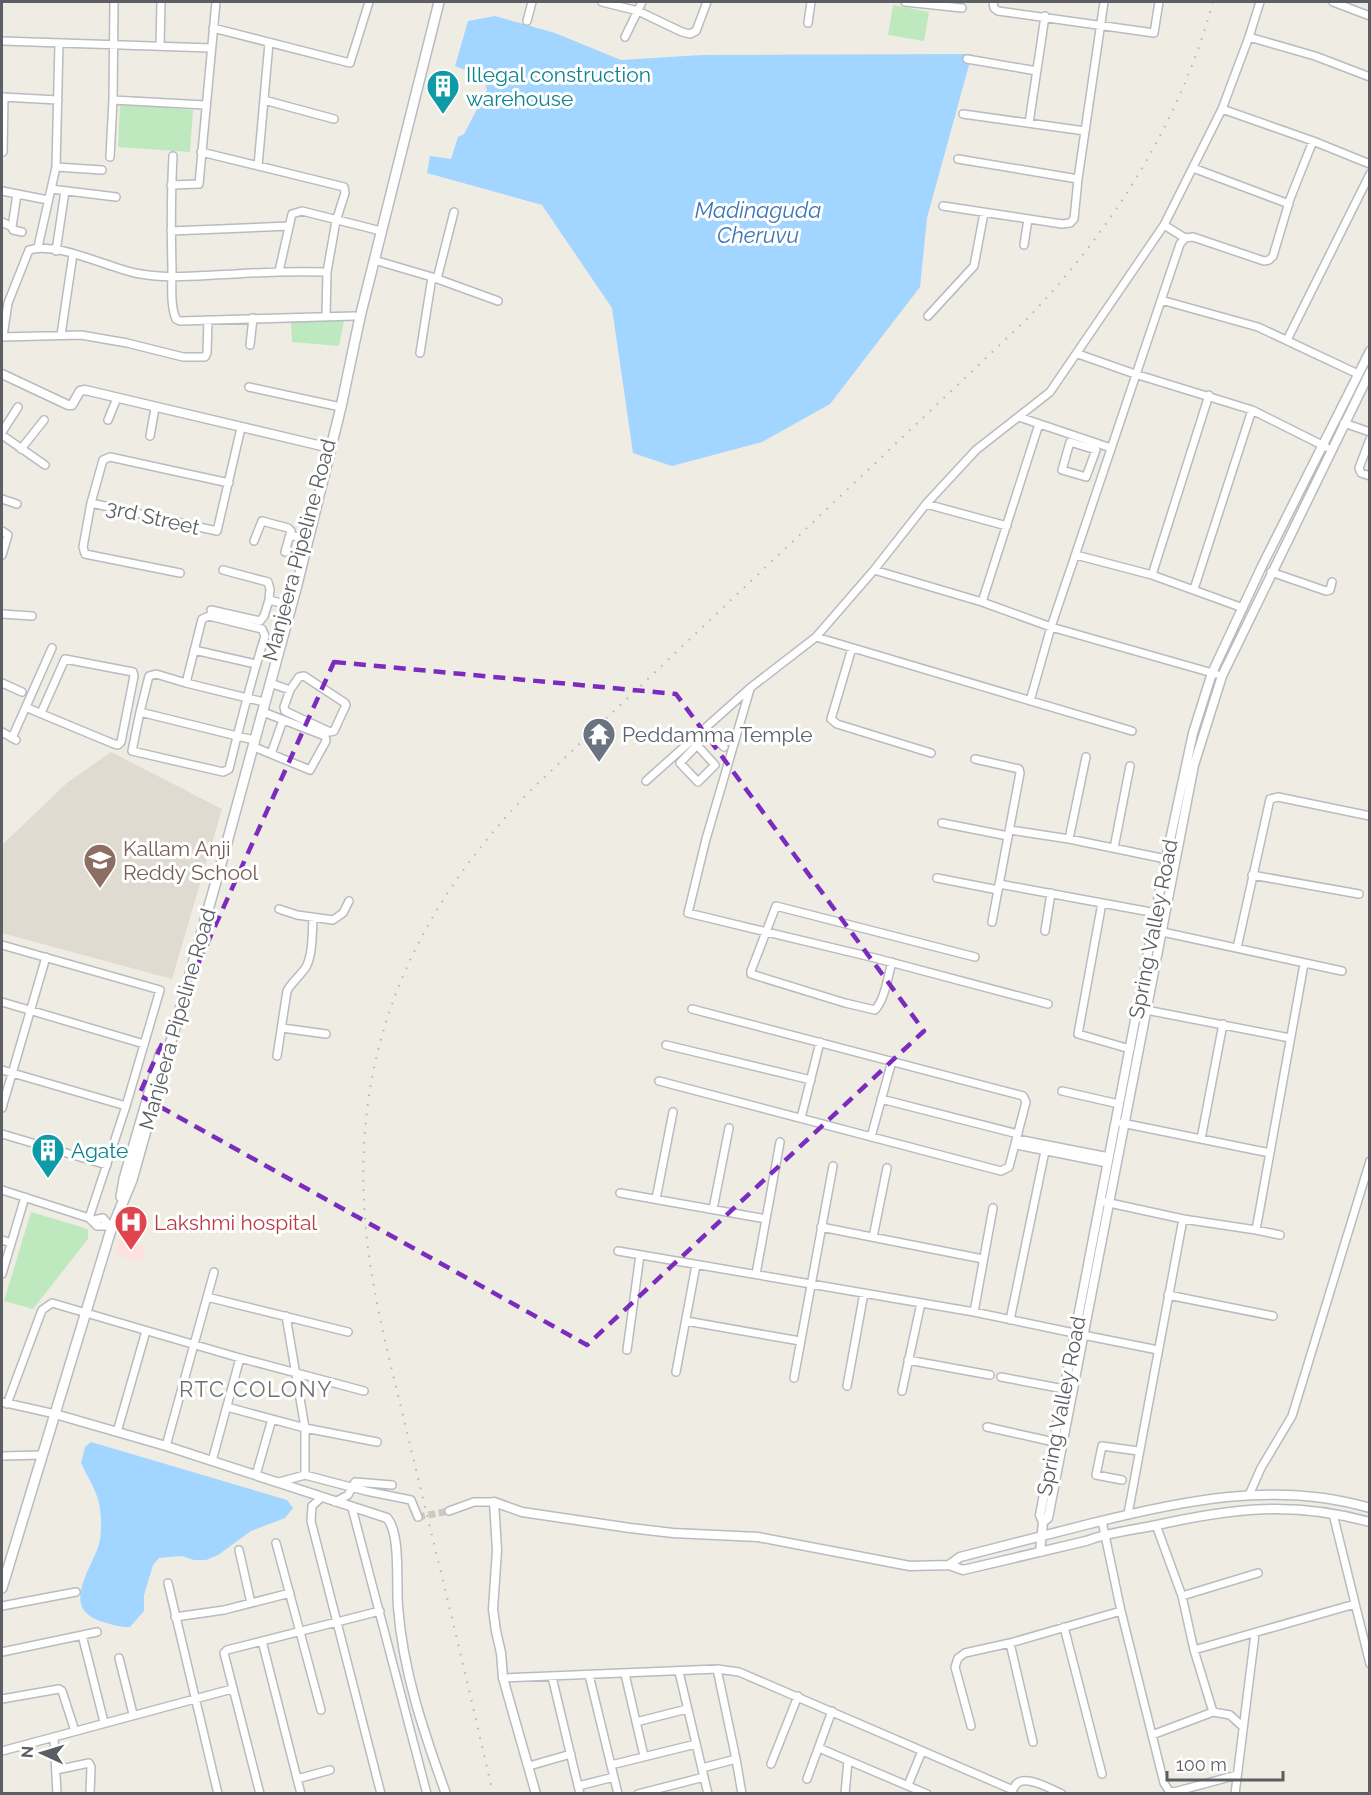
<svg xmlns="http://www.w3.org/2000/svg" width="1371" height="1795" font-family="Raleway,sans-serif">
	<rect width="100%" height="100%" fill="#efece3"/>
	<!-- education -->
	<path fill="#dfdbd1" d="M 111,752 L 222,809 L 172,979 L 2,933 L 2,845 L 67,783 Z"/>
	<!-- medical -->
	<path fill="#fce1de" d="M 120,1239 L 146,1247 L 142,1263 L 115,1255 Z"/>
	<!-- green -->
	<path fill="#bee8be" d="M 893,5 L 929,12 L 924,41 L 888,35 Z
		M 120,104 L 193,110 L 190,152 L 118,147 Z
		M 291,320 L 344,321 L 339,346 L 292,342 Z
		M 31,1212 L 88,1229 L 88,1239 L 33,1309 L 4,1301 Z"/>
	<!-- water -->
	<path fill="#a2d5ff" d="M 495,16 L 555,33 L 621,60 L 702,55 L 972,54 L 927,218 L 920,287 L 830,404 L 762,442 L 672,466 L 633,453 L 612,308 L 542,205 L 427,173 L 430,156 L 451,159 L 458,137 L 464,134 L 487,90 L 484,77 L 455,66 L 468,21 Z
		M 91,1442 L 287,1500 L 293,1508 L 285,1518 L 251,1531 L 218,1555 L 206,1560 L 194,1560 L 182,1556 L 159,1558 L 153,1565 L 144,1595 L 144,1611 L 130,1627 C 120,1627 113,1625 103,1622 C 62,1610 87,1575 97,1550 C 100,1543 101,1535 101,1527 C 102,1497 93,1488 81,1463 L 85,1447 Z"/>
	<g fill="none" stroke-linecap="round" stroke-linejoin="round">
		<!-- minor-tunnel -->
		<path stroke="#cac9c3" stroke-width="7" stroke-dasharray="7 3.5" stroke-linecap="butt" d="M 418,1517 L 449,1511"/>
		<defs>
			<path id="minor" d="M 602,2 L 638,11 L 682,32 L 690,34 L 696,31 L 707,2
				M 905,2 L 962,8
				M 993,2 L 994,8 L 998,11 L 1154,33 L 1159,2
				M 1333,2 L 1370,16
				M 527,21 L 532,2
				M 808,23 L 811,2
				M 213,28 L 350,63 L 369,2
				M 625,37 L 642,2
				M 1249,37 L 1315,56 L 1370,77
				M 2,41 L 211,48
				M 160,46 L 161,2
				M 967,59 L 1037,71
				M 2,97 L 58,100
				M 113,100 L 205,105
				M 264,100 L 334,119
				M 1222,109 L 1313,141 L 1370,164
				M 963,114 L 1085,131
				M 1029,123 L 1045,16
				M 3,152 L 4,97
				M 201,152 L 344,187 L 345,193 L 336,221 L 327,272 L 326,317
				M 173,156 C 171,193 171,231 172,268 C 172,284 170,305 176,319 L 180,321 L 354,316
				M 110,157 L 113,100 L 114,2
				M 958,159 L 1078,179
				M 258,166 L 269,43
				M 56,167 L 102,170
				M 1193,168 L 1289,204
				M 171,185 L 199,184 L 216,2
				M 51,189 L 116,197
				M 2,191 L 48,200
				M 943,206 L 1062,224 L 1070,223 L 1074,219 L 1078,179 L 1104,2
				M 2,222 L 12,227 L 13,230 L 22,232
				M 1164,225 L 1185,238
				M 12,227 L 17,194
				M 171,231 L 289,226
				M 1024,245 L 1028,219
				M 38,247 L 56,167 L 59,43
				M 56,251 L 65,191
				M 374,260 L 432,277 L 420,353
				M 279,271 L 292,214 L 302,211 L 377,230
				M 432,277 L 498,301
				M 437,279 L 454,212
				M 1161,300 L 1258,327 L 1358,374
				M 928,316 L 974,266 L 984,213
				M 61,335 L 73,254
				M 3,336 L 8,303 L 29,250 C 55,241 107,267 135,273 C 168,280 202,275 235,274 C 266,272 296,271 327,272
				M 2,337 L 81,335 L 127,343 L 183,357 L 205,357 L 207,353 L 208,320
				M 1287,340 L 1370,174
				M 250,345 L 253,318
				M 1078,354 L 1135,374 L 1252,410 L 1326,447
				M 249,387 L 336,406
				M 1019,417 L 1111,448
				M 108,420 L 117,398
				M 1344,423 L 1370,432
				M 2,432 L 18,407
				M 2,435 L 45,465
				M 150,436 L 155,408
				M 1370,439 L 1359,468 L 1361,473 L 1370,476
				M 1070,442 L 1096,450 L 1086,477 L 1062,470 Z
				M 21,449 L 44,420
				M 2,499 L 17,504
				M 91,503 L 217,531 L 241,428
				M 926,504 L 1007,526
				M 2,531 L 8,535 L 2,555
				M 290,535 L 302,538
				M 254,541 L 262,521 L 288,528 L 291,531 L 285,552
				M 1076,555 L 1152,575 L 1243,608
				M 223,570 L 268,582 L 270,589 L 269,600 L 285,604
				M 874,570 L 982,602 L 1051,627 L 1216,674
				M 1271,572 L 1326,591 L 1330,590 L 1332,582
				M 180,573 L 85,554 L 83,547 L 91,503 L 103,460 L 110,457 L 229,483
				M 1152,575 L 1209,395
				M 1194,589 L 1252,410
				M 982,602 L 1039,424
				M 211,610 L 260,621 L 264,616 L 269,600
				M 2,614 L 32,616
				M 816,637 L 1132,731
				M 852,648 L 831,719 L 837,724 L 931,753
				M 194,650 L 256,664
				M 2,683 L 22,692
				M 186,683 L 260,701
				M 270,683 L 290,690 L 284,707 L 285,711 L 330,732 L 334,731 L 346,705 L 345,703 L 304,676 L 299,677 L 290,690
				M 750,689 L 706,839 L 688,913 L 875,958 L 1048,1004
				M 1030,701 L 1051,627 L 1180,244 L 1185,238 L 1193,237 L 1264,261 L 1269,260 L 1273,256 L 1290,199 L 1313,141
				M 26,707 L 37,712 L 114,744 L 118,745 L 121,742 L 134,676 L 133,672 L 65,659 L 41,713
				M 140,712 L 149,676 L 156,674 L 186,683 L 202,619 L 209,616 L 262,629 L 265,636 C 251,680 240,724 229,769 L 223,772 L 132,751 L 140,712 L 237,736 L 250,739
				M 2,732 L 16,740
				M 12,738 L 52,648
				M 699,741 L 709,732 L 724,747
				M 697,745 L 715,765 L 698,782 L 680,763 Z
				M 254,747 L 310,770 L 326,741 L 325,736 L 263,712
				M 271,754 L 283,720
				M 975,759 L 1019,769 L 1020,773 L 992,922
				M 646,781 L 750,688 L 816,637 L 874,570 L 926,504 L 976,450 L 1050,392 L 1164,225 L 1222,109 L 1249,37 L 1260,2
				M 942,823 L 1008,836
				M 1010,830 L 1069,839 L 1166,859
				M 1069,839 L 1086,757
				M 1114,848 L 1130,766
				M 1252,875 L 1359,894
				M 937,878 L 998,890
				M 999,884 L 1156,913
				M 1102,903 L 1078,1034 L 1130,1049
				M 279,909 L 297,915 L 333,920 L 343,913 L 349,901
				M 1045,931 L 1051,893
				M 1158,931 L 1342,971
				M 2,945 L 160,990 L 126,1106 L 89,1218
				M 1237,948 L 1270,799 L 1278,797 L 1370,816
				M 892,962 C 888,976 885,999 875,1010 L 845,1003 L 751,974 L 751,971 L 776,906 L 975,957
				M 2,1002 L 144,1044
				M 1146,1010 L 1290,1038
				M 282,1028 L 326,1034
				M 666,1045 L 811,1080
				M 277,1056 L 287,991 C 292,982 300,976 306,967 C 313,954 312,933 313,918
				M 2,1070 L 126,1106
				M 659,1081 L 1001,1171 L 1009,1167 L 1026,1102 L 1023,1096 L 692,1009
				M 1062,1091 L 1119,1104
				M 881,1099 L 1018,1134
				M 2,1108 L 46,957
				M 801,1118 L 820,1042
				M 1122,1123 L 1270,1153
				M 2,1134 L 107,1165
				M 871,1137 L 892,1061
				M 1017,1139 L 1109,1157
				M 1201,1139 L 1223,1024
				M 1016,1145 L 1107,1163
				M 2,1190 L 89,1218 L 97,1226 L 112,1226
				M 620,1193 L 766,1219
				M 656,1199 L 673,1112
				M 1105,1202 L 1183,1219 L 1256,1230 L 1280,1235
				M 713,1209 L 729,1128
				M 93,1220 L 103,1218 L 109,1225
				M 821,1227 L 983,1259
				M 1256,1230 L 1304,964
				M 873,1237 L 887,1168
				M 2,1240 L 11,1243
				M 618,1251 L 974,1312 L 1074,1333
				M 2,1274 L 25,1197
				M 756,1274 L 780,1142
				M 1168,1295 L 1273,1316
				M 207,1297 L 348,1332
				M 974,1312 L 993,1208
				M 286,1316 L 305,1428 L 305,1475 L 366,1491 L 411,1500 L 418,1517
				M 1010,1320 L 1045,1151
				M 686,1321 L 800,1341
				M 1083,1335 L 1158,1350
				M 627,1350 L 640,1255
				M 908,1360 L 990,1375
				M 676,1372 L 696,1265
				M 1001,1377 L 1064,1389
				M 794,1378 L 833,1166
				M 847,1386 L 864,1293
				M 902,1391 L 921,1303
				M 2,1402 L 55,1414
				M 7,1404 L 42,1310 L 52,1303 L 240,1358 L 364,1391
				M 227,1407 L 305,1428 L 377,1442
				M 987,1427 L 1054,1442
				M 117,1432 L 146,1331
				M 166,1446 L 214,1272
				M 2,1456 L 42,1455
				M 212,1461 L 240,1358
				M 256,1475 L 272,1419
				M 1122,1480 L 1096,1475 L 1102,1446 L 1138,1451
				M 279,1482 L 305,1475
				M 1249,1495 L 1261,1468 L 1292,1416 L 1370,1161
				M 322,1497 L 312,1506 L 311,1521 L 381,1794
				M 335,1502 L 348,1495 L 355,1482 L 392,1485
				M 352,1508 L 427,1794
				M 449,1511 L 474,1502 L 494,1502
				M 1128,1514 L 1183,1219
				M 1333,1514 L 1370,1664
				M 1102,1521 L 1121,1611 L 1164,1783 L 1169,1791 L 1174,1792 L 1237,1775
				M 1156,1525 L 1182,1596 L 1194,1650 L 1213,1712
				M 276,1543 L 321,1710
				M 239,1550 L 251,1603
				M 168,1583 L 218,1794
				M 1182,1596 L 1258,1573
				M 2,1606 L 76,1592
				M 175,1617 L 224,1610 L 290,1593
				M 1064,1627 L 1102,1774
				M 82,1635 L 104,1722
				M 262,1641 L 301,1794
				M 1010,1643 L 1033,1742
				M 1194,1650 L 1355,1604
				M 2,1652 L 97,1632
				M 119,1658 L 133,1714
				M 679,1672 L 708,1794
				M 625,1674 L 644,1756
				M 589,1675 L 618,1794
				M 552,1677 L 580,1794
				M 503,1678 L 717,1669 L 739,1672 L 1013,1790
				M 2,1699 L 59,1689 L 62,1691 L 75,1731
				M 636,1722 L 687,1709
				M 971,1726 L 955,1667 L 958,1658 L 965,1653 L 1010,1643 L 1121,1611
				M 1152,1735 L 1213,1712 L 1230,1715 L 1242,1726
				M 54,1738 L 57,1794
				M 819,1748 L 927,1794
				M 2,1751 L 232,1689
				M 736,1759 L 742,1794
				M 771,1764 L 798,1696
				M 611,1765 L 696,1744
				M 529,1766 L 571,1754
				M 702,1768 L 736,1759 L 717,1669
				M 56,1770 L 89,1763 L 91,1767 L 90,1794
				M 297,1779 L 330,1770
				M 807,1779 L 832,1711
				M 908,1785 L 922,1751
				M 578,1786 L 614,1777
				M 260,1794 L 224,1653 L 227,1650 L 380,1611
				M 638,1794 L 704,1777
				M 845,1794 L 848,1761
				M 1011,1794 C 1013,1789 1015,1784 1019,1782 C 1030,1777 1051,1789 1062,1794
				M 1235,1794 L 1255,1634"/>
			<path id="tertiary" d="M 2,374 L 68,405 L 72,405 L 80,391 L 85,390 L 326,447
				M 55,1414 L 166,1446 L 387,1518 C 401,1534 396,1585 398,1607 C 403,1672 424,1733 446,1794
				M 1370,1508 C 1277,1480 1180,1501 1089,1524 C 1046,1535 1003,1546 960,1557 L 949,1565 L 963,1570 L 1086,1541 C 1110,1532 1133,1530 1157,1525 C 1233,1508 1293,1501 1370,1522
				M 1043,1522 L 1048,1518 L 1194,765 L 1222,676 L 1370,372
				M 1040,1552 L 1043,1522 L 1040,1515 L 1166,859 L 1193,733 L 1212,673 L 1262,566 L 1370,351
				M 536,1794 L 503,1678 L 501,1653 L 496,1631 L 493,1609 L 497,1550 L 494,1502 L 522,1512 L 630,1528 L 673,1533 L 758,1537 L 910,1566 L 949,1565"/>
			<path id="secondary" d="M 121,1197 L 124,1179 L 161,1052
				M 2,1588 L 110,1233 L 132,1180 L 226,846 L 297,585 L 341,407 L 360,317 L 439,2"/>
		</defs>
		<!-- minor casing -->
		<use href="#minor" stroke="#b8bbc0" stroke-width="10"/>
		<!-- tertiary casing -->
		<use href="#tertiary" stroke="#b8bbc0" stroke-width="11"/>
		<!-- secondary casing -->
		<use href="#secondary" stroke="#b8bcc2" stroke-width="12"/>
		<!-- minor -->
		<use href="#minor" stroke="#fff" stroke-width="7"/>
		<!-- tertiary -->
		<use href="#tertiary" stroke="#fff" stroke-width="8"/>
		<!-- secondary -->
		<use href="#secondary" stroke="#fff" stroke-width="9"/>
		<!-- rail -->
		<path stroke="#b4b5b5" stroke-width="2" stroke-dasharray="1.5 8" stroke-linecap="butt" d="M 493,1794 C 467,1679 439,1564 411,1449 C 395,1380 375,1310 367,1240 C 347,1060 408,916 532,789 L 1027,319 C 1113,229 1180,122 1213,2"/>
	</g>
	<!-- marked area -->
	<path fill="none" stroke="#7b2cbf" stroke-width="4.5" stroke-dasharray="12 8" stroke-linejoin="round" d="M 334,662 L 676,694 L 924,1031 L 587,1345 L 139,1095 Z"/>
	<!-- icons -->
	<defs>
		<symbol id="building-pin" viewBox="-11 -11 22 30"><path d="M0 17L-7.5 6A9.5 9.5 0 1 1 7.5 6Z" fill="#0f9aa8" stroke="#fff"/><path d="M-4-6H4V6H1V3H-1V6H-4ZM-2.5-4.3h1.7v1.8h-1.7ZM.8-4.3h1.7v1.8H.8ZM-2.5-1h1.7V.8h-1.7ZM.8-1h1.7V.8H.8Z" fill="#fff"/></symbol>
		<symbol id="temple-pin" viewBox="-11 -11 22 30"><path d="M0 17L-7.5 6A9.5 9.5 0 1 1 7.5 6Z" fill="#6b7280" stroke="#fff"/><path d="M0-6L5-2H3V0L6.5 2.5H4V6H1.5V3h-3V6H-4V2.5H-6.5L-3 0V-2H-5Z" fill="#fff"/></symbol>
		<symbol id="school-pin" viewBox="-11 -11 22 30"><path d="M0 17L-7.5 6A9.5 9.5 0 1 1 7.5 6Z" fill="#8d6e63" stroke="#fff"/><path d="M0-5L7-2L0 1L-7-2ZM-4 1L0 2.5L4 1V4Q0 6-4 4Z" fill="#fff"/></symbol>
		<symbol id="hospital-pin" viewBox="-11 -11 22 30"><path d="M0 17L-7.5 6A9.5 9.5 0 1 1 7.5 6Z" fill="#e0444e" stroke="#fff"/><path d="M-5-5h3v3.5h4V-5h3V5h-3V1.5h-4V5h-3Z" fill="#fff"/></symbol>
	</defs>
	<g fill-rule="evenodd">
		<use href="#building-pin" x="424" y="67" width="38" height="52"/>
		<use href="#temple-pin" x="580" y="715" width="38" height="52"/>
		<use href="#school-pin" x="81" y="841" width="38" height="52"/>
		<use href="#building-pin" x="29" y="1131" width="38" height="52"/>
		<use href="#hospital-pin" x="112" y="1203" width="38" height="52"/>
	</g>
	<g text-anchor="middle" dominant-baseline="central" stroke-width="6" stroke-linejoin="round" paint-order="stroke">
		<!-- culture labels -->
		<g font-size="21" fill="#0d838f" stroke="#fff" text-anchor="start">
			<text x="466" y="74">Illegal construction<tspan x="466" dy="24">warehouse</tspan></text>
			<text x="71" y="1150">Agate</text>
		</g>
		<!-- street labels -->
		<g font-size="21" fill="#5b5f64" stroke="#fff">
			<text transform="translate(153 517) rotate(13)">3rd Street</text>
			<text transform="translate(299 550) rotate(-75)">Manjeera Pipeline Road</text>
			<text transform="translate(1153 929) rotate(-79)">Spring Valley Road</text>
			<text transform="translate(177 1019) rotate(-74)">Manjeera Pipeline Road</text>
			<text transform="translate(1061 1406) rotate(-79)">Spring Valley Road</text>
		</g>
		<!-- worship labels -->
		<g font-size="21" fill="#5b616d" stroke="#fff" text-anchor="start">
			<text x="622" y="734">Peddamma Temple</text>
		</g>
		<!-- education labels -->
		<g font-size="21" fill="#785e54" stroke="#fff" text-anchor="start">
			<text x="123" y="848">Kallam Anji<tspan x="123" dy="24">Reddy School</tspan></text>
		</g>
		<!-- health labels -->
		<g font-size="21" fill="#be3a42" stroke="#fff" text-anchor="start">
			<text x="154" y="1222">Lakshmi hospital</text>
		</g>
		<!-- water labels -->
		<g font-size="22" font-style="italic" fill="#3a75b7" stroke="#fff">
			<text x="758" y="210">Madinaguda<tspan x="758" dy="25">Cheruvu</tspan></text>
		</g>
		<!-- neighbourhood labels -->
		<g font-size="22" letter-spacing="1.5" fill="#6c7176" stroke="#fff">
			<text x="256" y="1389">RTC COLONY</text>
		</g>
	</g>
	<!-- border -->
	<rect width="1371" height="1795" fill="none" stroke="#5b5f64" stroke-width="6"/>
	<!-- north arrow -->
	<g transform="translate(42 1753) rotate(274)" stroke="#ffffff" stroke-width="4.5" paint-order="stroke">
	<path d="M0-4.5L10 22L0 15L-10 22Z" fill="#5b5f64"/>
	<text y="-9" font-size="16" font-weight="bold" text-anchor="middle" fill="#5b5f64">N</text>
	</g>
	<!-- scale -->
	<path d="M1167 1771v9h116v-9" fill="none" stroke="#5b5f64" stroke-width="3"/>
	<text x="1176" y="1771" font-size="18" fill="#5b5f64" stroke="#ffffff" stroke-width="4.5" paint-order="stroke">100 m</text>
</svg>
